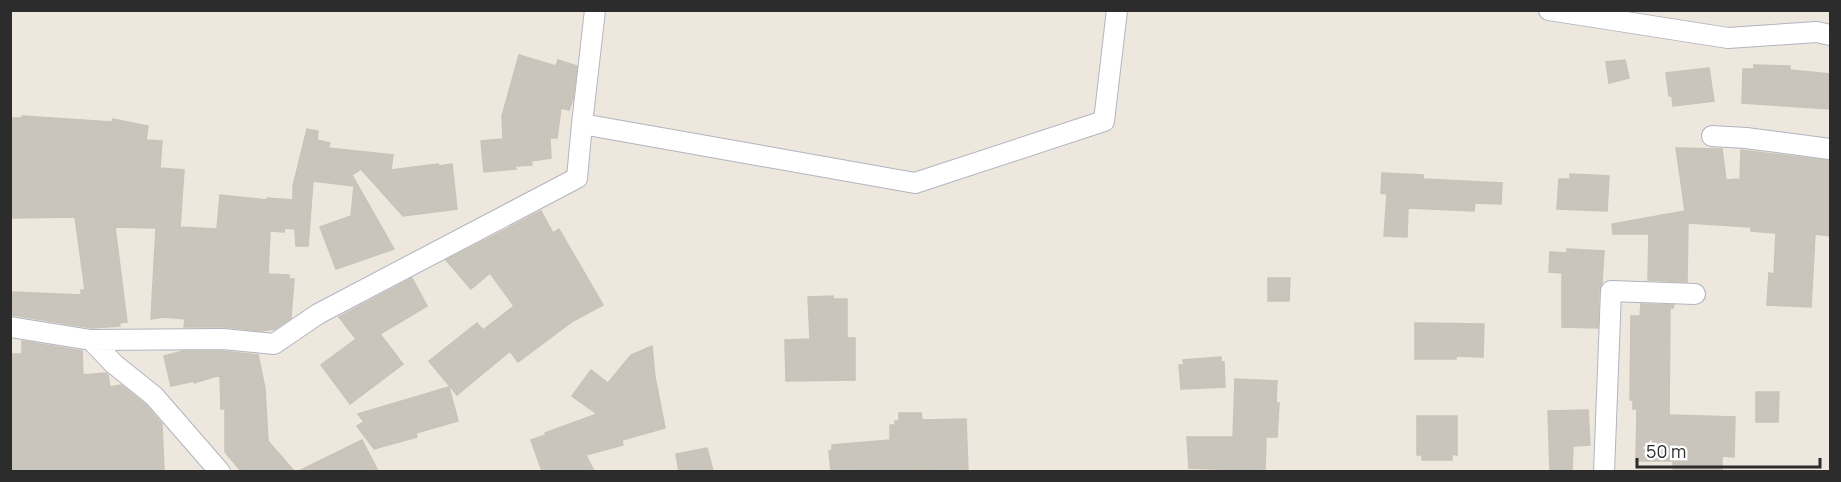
<svg xmlns="http://www.w3.org/2000/svg" width="1841" height="482" font-family="Manrope,sans-serif">
	<rect width="100%" height="100%" fill="#ede7de"/>
	<!-- building -->
	<path fill="#c9c5bd" stroke="#c9c3b8" stroke-width="1.5" d="M 519,55 L 556,66 L 558,60 L 577,66 L 573,99 L 569,110 L 561,108 L 557,138 L 550,138 L 551,158 L 531,161 L 532,165 L 515,166 L 516,169 L 484,172 L 481,141 L 503,139 L 502,116 Z
		M 1625,60 L 1629,78 L 1609,83 L 1606,62 Z
		M 1754,65 L 1790,66 L 1790,70 L 1830,74 L 1830,109 L 1742,103 L 1743,69 L 1754,69 Z
		M 1709,68 L 1714,101 L 1673,106 L 1672,96 L 1669,96 L 1666,73 Z
		M 22,116 L 112,122 L 113,119 L 148,126 L 146,140 L 162,141 L 160,168 L 184,170 L 180,227 L 217,229 L 220,195 L 267,200 L 267,198 L 293,200 L 293,186 L 307,129 L 318,131 L 317,140 L 330,143 L 328,148 L 393,155 L 391,170 L 438,164 L 439,166 L 452,164 L 457,209 L 403,216 L 361,169 L 352,175 L 394,249 L 336,269 L 320,227 L 351,216 L 354,186 L 313,181 L 308,246 L 296,246 L 295,229 L 285,228 L 284,232 L 270,231 L 268,274 L 289,275 L 289,279 L 294,279 L 291,318 L 275,329 L 261,331 L 224,327 L 184,327 L 185,319 L 164,317 L 151,319 L 156,228 L 115,227 L 127,322 L 119,323 L 120,326 L 92,328 L 13,315 L 11,292 L 81,295 L 81,290 L 85,290 L 75,217 L 10,218 L 10,118 L 22,118 Z
		M 1676,148 L 1722,149 L 1726,180 L 1740,179 L 1741,150 L 1830,161 L 1830,236 L 1815,234 L 1811,307 L 1767,305 L 1769,273 L 1774,274 L 1776,233 L 1751,231 L 1751,227 L 1688,223 L 1687,282 L 1648,280 L 1649,234 L 1613,234 L 1612,224 L 1685,211 Z
		M 1382,173 L 1423,175 L 1423,179 L 1502,183 L 1501,204 L 1475,203 L 1474,211 L 1408,208 L 1407,237 L 1384,236 L 1387,194 L 1381,193 Z
		M 1570,174 L 1609,176 L 1607,211 L 1557,209 L 1559,179 L 1570,179 Z
		M 541,211 L 553,233 L 559,229 L 603,305 L 573,321 L 518,362 L 510,351 L 457,395 L 429,361 L 477,323 L 483,330 L 514,306 L 490,273 L 471,289 L 446,260 Z
		M 1567,249 L 1604,251 L 1602,283 L 1599,291 L 1598,328 L 1562,327 L 1562,273 L 1549,272 L 1550,252 L 1567,253 Z
		M 412,278 L 427,306 L 380,334 L 403,364 L 350,404 L 321,365 L 356,339 L 339,317 Z
		M 1268,278 L 1290,278 L 1289,301 L 1268,301 Z
		M 833,296 L 833,299 L 847,299 L 847,338 L 855,338 L 855,380 L 786,381 L 785,340 L 810,339 L 808,297 Z
		M 1641,304 L 1674,305 L 1673,308 L 1670,308 L 1669,415 L 1735,417 L 1734,457 L 1722,456 L 1722,470 L 1673,469 L 1673,461 L 1636,461 L 1637,409 L 1633,409 L 1633,400 L 1630,400 L 1631,316 L 1640,316 Z
		M 1415,323 L 1484,324 L 1483,357 L 1456,356 L 1456,359 L 1415,359 Z
		M 22,341 L 82,351 L 83,375 L 106,373 L 108,375 L 110,387 L 121,385 L 146,405 L 162,424 L 164,471 L 10,471 L 10,354 L 22,354 Z
		M 652,346 L 655,377 L 665,428 L 622,440 L 623,445 L 586,455 L 594,471 L 542,471 L 531,440 L 546,435 L 545,433 L 597,414 L 572,396 L 591,370 L 608,383 L 631,355 Z
		M 222,351 L 258,355 L 265,388 L 268,441 L 294,471 L 241,471 L 225,452 L 225,409 L 221,409 L 220,375 L 194,383 L 194,381 L 171,386 L 164,356 L 183,351 Z
		M 1221,357 L 1221,362 L 1224,362 L 1225,387 L 1181,389 L 1179,365 L 1184,365 L 1183,360 Z
		M 1235,379 L 1277,381 L 1276,403 L 1279,403 L 1277,437 L 1266,437 L 1265,471 L 1189,468 L 1187,437 L 1233,437 Z
		M 449,387 L 458,421 L 416,433 L 417,437 L 374,449 L 357,426 L 364,422 L 358,414 Z
		M 1756,392 L 1779,392 L 1778,422 L 1756,422 Z
		M 1588,410 L 1590,445 L 1573,446 L 1572,471 L 1550,470 L 1548,411 Z
		M 899,413 L 921,413 L 922,420 L 966,419 L 968,471 L 933,471 L 933,469 L 831,471 L 829,451 L 832,450 L 832,445 L 890,440 L 890,425 L 895,425 L 895,421 L 899,421 Z
		M 1417,416 L 1457,416 L 1457,455 L 1452,454 L 1452,460 L 1422,460 L 1422,455 L 1417,455 Z
		M 362,440 L 378,471 L 299,471 Z
		M 707,448 L 713,471 L 679,471 L 676,454 Z"/>
	<g fill="none" stroke-linecap="round" stroke-linejoin="round">
		<defs>
			<path id="minor" d="M 595,10 L 582,124 L 915,183 L 1104,121 L 1117,10
				M 1549,10 L 1728,38 L 1817,32 L 1830,35
				M 1712,136 L 1746,138 L 1830,149
				M 10,327 L 91,340 L 114,364 L 154,396 L 220,472
				M 91,340 L 223,339 L 274,344 L 318,314 L 577,178 L 582,124
				M 1604,472 L 1611,291 L 1695,294"/>
		</defs>
		<!-- minor casing -->
		<use href="#minor" stroke="#b2b4bf" stroke-width="22"/>
		<!-- minor -->
		<use href="#minor" stroke="#fff" stroke-width="20"/>
	</g>
	<!-- border -->
	<rect width="1841" height="482" fill="none" stroke="#2c2c2c" stroke-width="24"/>
	<!-- scale -->
	<path d="M1637 458v9h183v-9" fill="none" stroke="#2c2c2c" stroke-width="3"/>
	<text x="1646" y="458" font-size="18" fill="#2c2c2c" stroke="#ffffff" stroke-width="4.5" paint-order="stroke">50 m</text>
</svg>
